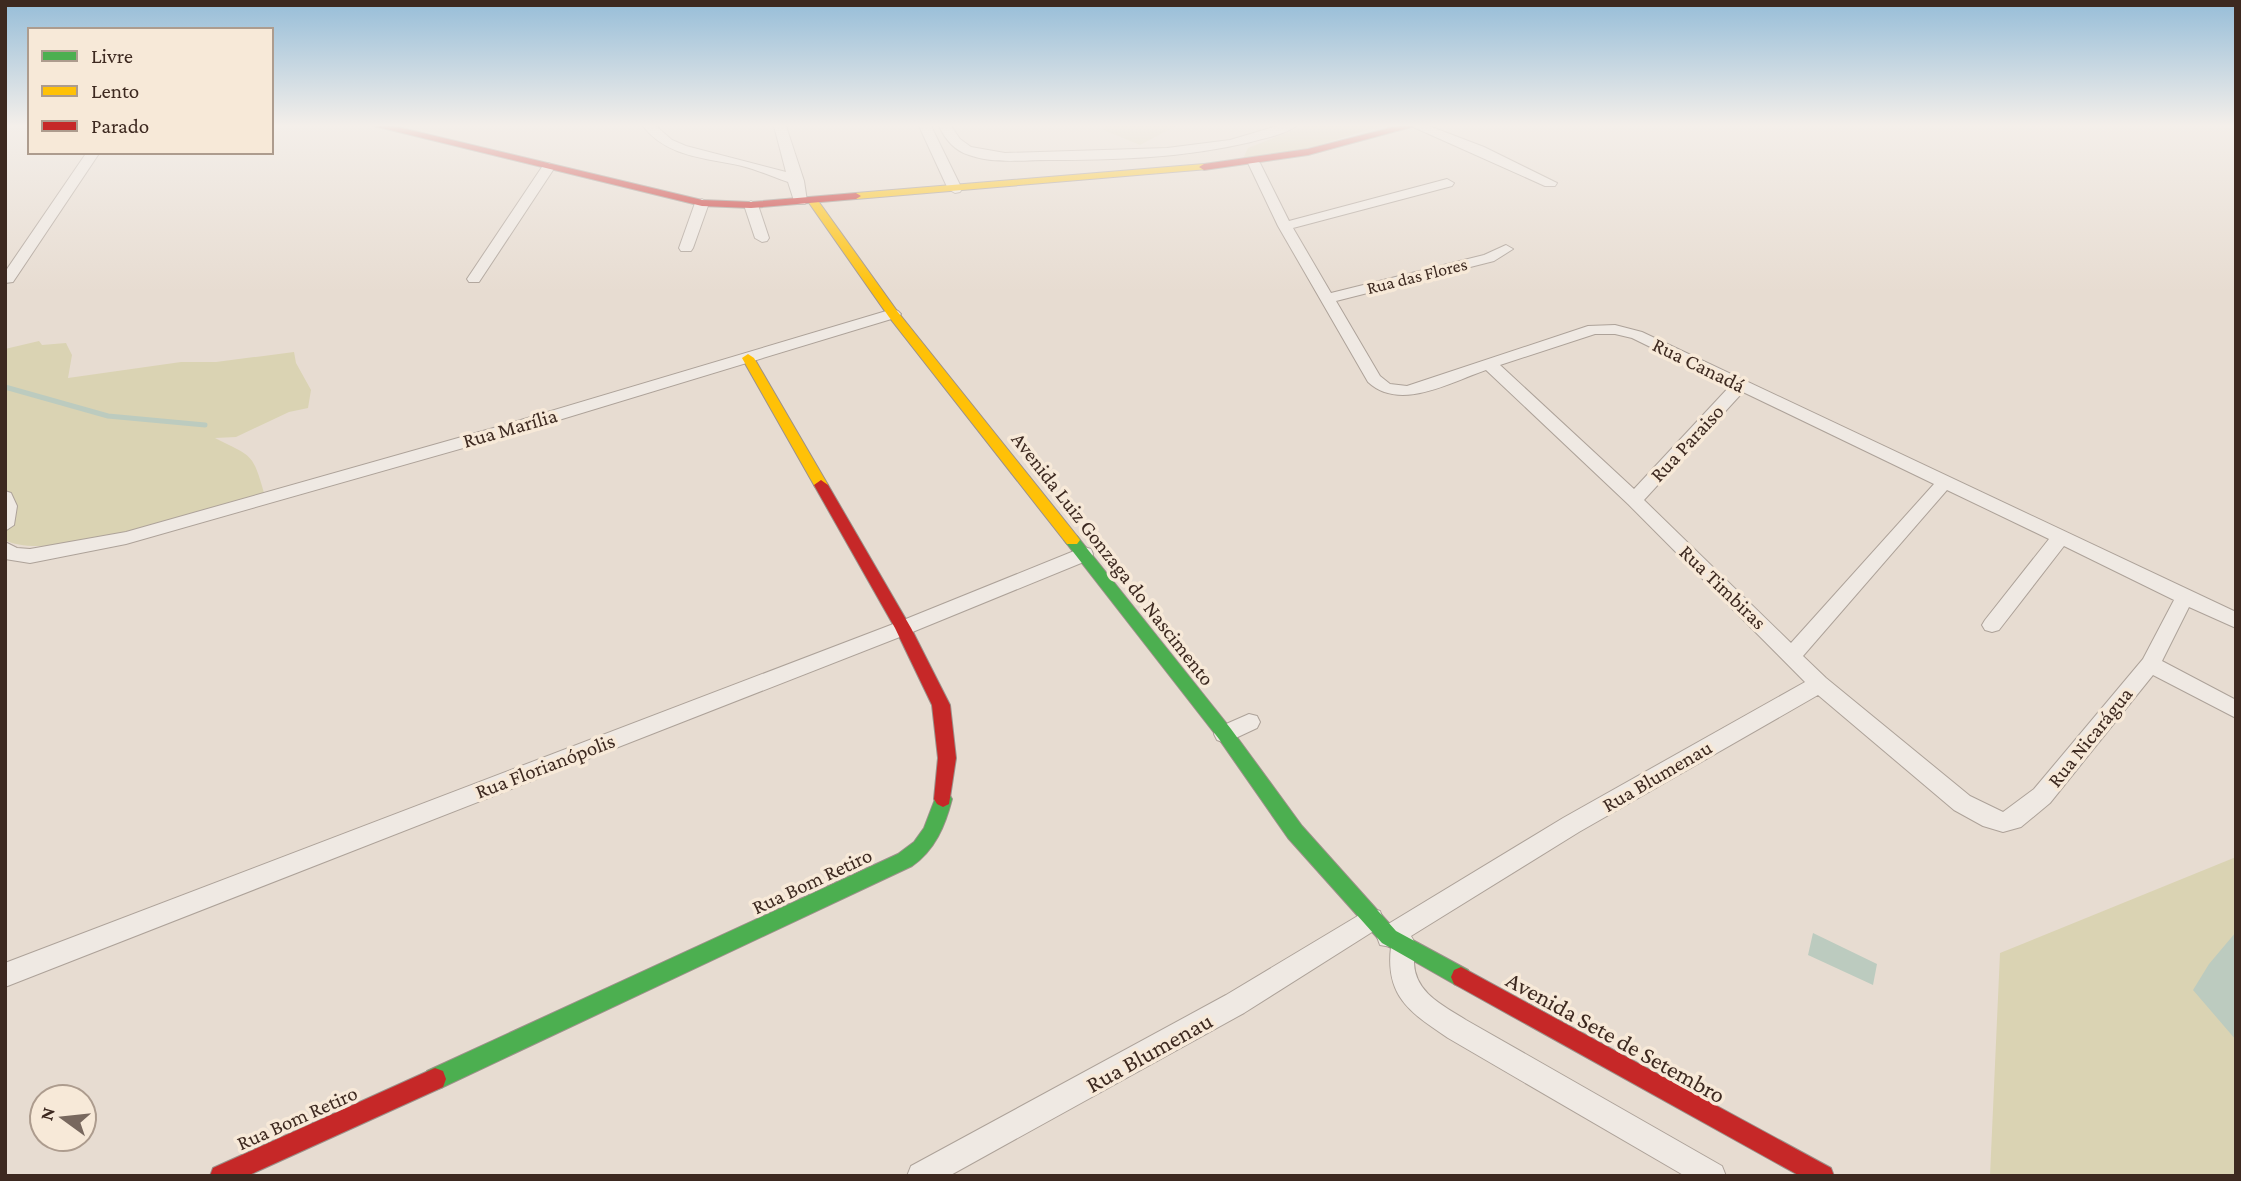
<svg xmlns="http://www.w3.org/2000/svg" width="2241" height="1181" font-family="'Crimson Pro',serif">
	<rect width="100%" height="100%" fill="#e7dcd1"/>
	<!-- green -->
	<path fill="#dad3b3" d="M 1105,126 L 1176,126 L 1140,145 L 1101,129 Z
		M 1304,126 L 1380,126 L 1313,147 L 1242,161 L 1248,148 Z
		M 39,341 L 42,345 L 66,343 L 72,355 L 68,378 L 181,362 L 216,362 L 294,352 L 296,363 L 311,390 L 308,408 L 289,412 L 236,437 L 215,438 C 254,458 252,452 265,496 C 214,509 48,564 5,540 L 5,349 Z
		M 2236,857 L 2236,1176 L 1990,1176 L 2000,953 Z"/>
	<!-- water -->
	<path fill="#bccbbf" d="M 2236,932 L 2236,1040 L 2193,990 L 2209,964 Z
		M 1813,933 L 1877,964 L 1873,985 L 1808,955 Z"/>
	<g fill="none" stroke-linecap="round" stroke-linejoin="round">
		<!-- stream -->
		<path stroke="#bccbbf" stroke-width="5" d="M 5,387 L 108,416 L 205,425"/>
		<defs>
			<path id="street" d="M 643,126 L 656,126 L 672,140 L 686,146 L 786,172 L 774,126 L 786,126 L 804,181 L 807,201 L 805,204 L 795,204 L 788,182 C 773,177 758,170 742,166 C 707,158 666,157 643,126 Z
				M 919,126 L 931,126 L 962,189 L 960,192 L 955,193 L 948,189 Z
				M 939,126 L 951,126 L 960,139 L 971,147 L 1005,153 L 1167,148 L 1230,140 L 1277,126 L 1296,126 C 1284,135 1265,138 1251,142 C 1184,158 1117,160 1049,160 C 1022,160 994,164 969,155 C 955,151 945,139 939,126 Z
				M 1411,126 L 1429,126 L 1484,147 L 1557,183 L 1555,186 L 1545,186 Z
				M 87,152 L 100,152 L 13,282 L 5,283 L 5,272 Z
				M 1254,159 L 1260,163 L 1289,221 L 1447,179 L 1454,183 L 1452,186 L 1293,228 L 1331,293 L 1484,255 L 1506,245 L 1513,249 L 1494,261 L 1336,301 L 1380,376 L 1390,384 L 1407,386 L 1588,326 L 1615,325 L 1642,332 L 2236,612 L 2236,628 L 2189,607 L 2162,661 L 2236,700 L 2236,718 L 2153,675 L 2050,803 L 2021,827 L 2003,832 L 1983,826 L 1954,810 L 1818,695 L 1579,832 L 1411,936 C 1418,946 1414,952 1414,963 C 1415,993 1444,1006 1466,1020 L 1722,1166 L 1726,1176 L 1685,1176 L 1448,1038 C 1411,1013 1385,997 1391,947 L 1380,945 L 1377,937 L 1380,929 L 1563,818 L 1805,682 L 1628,504 L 1486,370 C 1451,382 1400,412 1368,382 L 1278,226 L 1248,163 ZM 1595,334 L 1615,334 L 1632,338 L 1730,386 L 1634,489 L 1500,365 ZM 1743,392 L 1934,484 L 1791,643 L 1644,500 ZM 1947,490 L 2049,539 L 1985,620 L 1982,625 L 1985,630 L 1992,632 L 1999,630 L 2064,546 L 2174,600 L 2143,659 L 2034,789 L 2003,812 L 1970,796 L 1826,678 L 1803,656 Z
				M 549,163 L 555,167 L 481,279 L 479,282 L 469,282 L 467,279 L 544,164 Z
				M 702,199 L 709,203 L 693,248 L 691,251 L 681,251 L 679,248 L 695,203 Z
				M 751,201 L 758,205 L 769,238 L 767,241 L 762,242 L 755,238 L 744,205 Z
				M 893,309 L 898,311 L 901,314 L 898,317 L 516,433 L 126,544 L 30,563 L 5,559 L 5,542 L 17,548 L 30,549 L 126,532 L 504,425 Z
				M 5,491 L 11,493 L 17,506 L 14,525 L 5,531 Z
				M 1084,547 L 1091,549 L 1093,554 L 1091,559 L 910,633 L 5,987 L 5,963 L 896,623 Z
				M 1249,714 L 1257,716 L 1260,722 L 1257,728 L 1225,743 L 1217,740 L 1214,734 L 1217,728 Z
				M 1371,908 L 1380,911 L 1383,919 L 1380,927 L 1244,1013 L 949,1176 L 907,1176 L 911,1166 L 1226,995 Z"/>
			<path id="fast" d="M 1072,535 L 1077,536 L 1231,729 L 1302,826 L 1396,931 L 1468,970 L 1471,977 L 1468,984 L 1461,987 L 1454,984 L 1382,943 L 1288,838 L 1219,739 L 1067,544 L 1064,540 L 1067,536 Z
				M 943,791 L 949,794 L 952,799 C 945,826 935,850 912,866 L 443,1087 L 435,1090 L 427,1087 L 424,1079 L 427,1071 L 898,854 L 914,842 L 924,828 L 937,794 Z"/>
			<path id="slow" d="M 1204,164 L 1208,165 L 1208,169 L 856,199 L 851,196 L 856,193 Z
				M 808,198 L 816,198 L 897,311 L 1077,536 L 1080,540 L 1077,544 L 1067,544 L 889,317 L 807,200 Z
				M 748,354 L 754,358 L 828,485 L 826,488 L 816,488 L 814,485 L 742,358 Z"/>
			<path id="jam" d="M 374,126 L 393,126 L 702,200 L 751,202 L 856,193 L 861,196 L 856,199 L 751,208 L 702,206 Z
				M 1398,126 L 1415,126 L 1308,155 L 1204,170 L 1199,167 L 1204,164 L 1308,149 Z
				M 821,480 L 828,485 L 911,628 L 950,705 L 956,758 L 949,804 L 943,807 L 937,804 L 934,799 L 938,758 L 932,705 L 895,628 L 814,485 Z
				M 1461,967 L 1831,1168 L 1834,1176 L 1800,1176 L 1454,984 L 1451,977 L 1454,970 Z
				M 435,1068 L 443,1071 L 446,1079 L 443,1087 L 247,1176 L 210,1176 L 213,1168 Z"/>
		</defs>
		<!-- street casing -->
		<use href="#street" stroke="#ada299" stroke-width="2"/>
		<!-- fast casing -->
		<use href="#fast" stroke="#9c918a" stroke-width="2"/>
		<!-- slow casing -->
		<use href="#slow" stroke="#9c918a" stroke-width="2"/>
		<!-- jam casing -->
		<use href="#jam" stroke="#9c918a" stroke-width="2"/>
		<!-- street -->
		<use href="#street" fill="#efe9e3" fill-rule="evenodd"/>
		<!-- fast -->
		<use href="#fast" fill="#4caf50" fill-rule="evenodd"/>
		<!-- slow -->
		<use href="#slow" fill="#ffc107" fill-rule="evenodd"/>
		<!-- jam -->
		<use href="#jam" fill="#c62828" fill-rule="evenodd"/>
	</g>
	<!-- sky -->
	<linearGradient id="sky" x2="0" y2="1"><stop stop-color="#96bdd8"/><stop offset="0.43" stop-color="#f4efea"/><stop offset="1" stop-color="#f4efea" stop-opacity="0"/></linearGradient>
	<rect width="2241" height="292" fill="url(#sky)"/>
	<g text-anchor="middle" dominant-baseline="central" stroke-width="7" stroke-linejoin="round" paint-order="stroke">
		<!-- far-street labels -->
		<g font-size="18" fill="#3d2920" stroke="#f7e9d8">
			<text transform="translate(1417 276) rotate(-14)">Rua das Flores</text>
		</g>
		<!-- street labels -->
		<g font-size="21" fill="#3d2920" stroke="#f7e9d8">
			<text transform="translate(1699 365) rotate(26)">Rua Canadá</text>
			<text transform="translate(510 428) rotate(-16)">Rua Marília</text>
			<text transform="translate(1687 443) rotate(-47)">Rua Paraiso</text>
			<text transform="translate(1113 559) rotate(52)">Avenida Luiz Gonzaga do Nascimento</text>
			<text transform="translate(1723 587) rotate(44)">Rua Timbiras</text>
			<text transform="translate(2090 737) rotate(-51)">Rua Nicarágua</text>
			<text transform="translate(545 766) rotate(-21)">Rua Florianópolis</text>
			<text transform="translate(1657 776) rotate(-30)">Rua Blumenau</text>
			<text transform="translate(812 881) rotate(-25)">Rua Bom Retiro</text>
			<text transform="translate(297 1118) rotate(-24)">Rua Bom Retiro</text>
		</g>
		<!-- near-street labels -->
		<g font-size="24" fill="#3d2920" stroke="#f7e9d8">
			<text transform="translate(1616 1037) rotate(29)">Avenida Sete de Setembro</text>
			<text transform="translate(1149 1052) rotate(-29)">Rua Blumenau</text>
		</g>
	</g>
	<!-- border -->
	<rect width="2241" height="1181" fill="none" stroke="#3d2920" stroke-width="14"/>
	<!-- legend -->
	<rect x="28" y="28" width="245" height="126" fill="#f7e9d8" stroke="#ad9c8e" stroke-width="2"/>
	<rect x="42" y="51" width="35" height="10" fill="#4caf50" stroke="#ad9c8e" stroke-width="2"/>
	<text x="91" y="63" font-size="21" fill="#3d2920">Livre</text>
	<rect x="42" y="86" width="35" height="10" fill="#ffc107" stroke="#ad9c8e" stroke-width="2"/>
	<text x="91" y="98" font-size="21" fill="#3d2920">Lento</text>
	<rect x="42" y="121" width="35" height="10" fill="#c62828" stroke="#ad9c8e" stroke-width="2"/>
	<text x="91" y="133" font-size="21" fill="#3d2920">Parado</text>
	<!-- north arrow -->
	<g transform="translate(63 1118) rotate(285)"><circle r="33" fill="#f7e9d8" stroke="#ad9c8e" stroke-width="2"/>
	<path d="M0-5L12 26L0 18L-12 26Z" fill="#78685e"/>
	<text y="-10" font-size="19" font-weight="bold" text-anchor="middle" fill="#3d2920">N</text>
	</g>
</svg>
